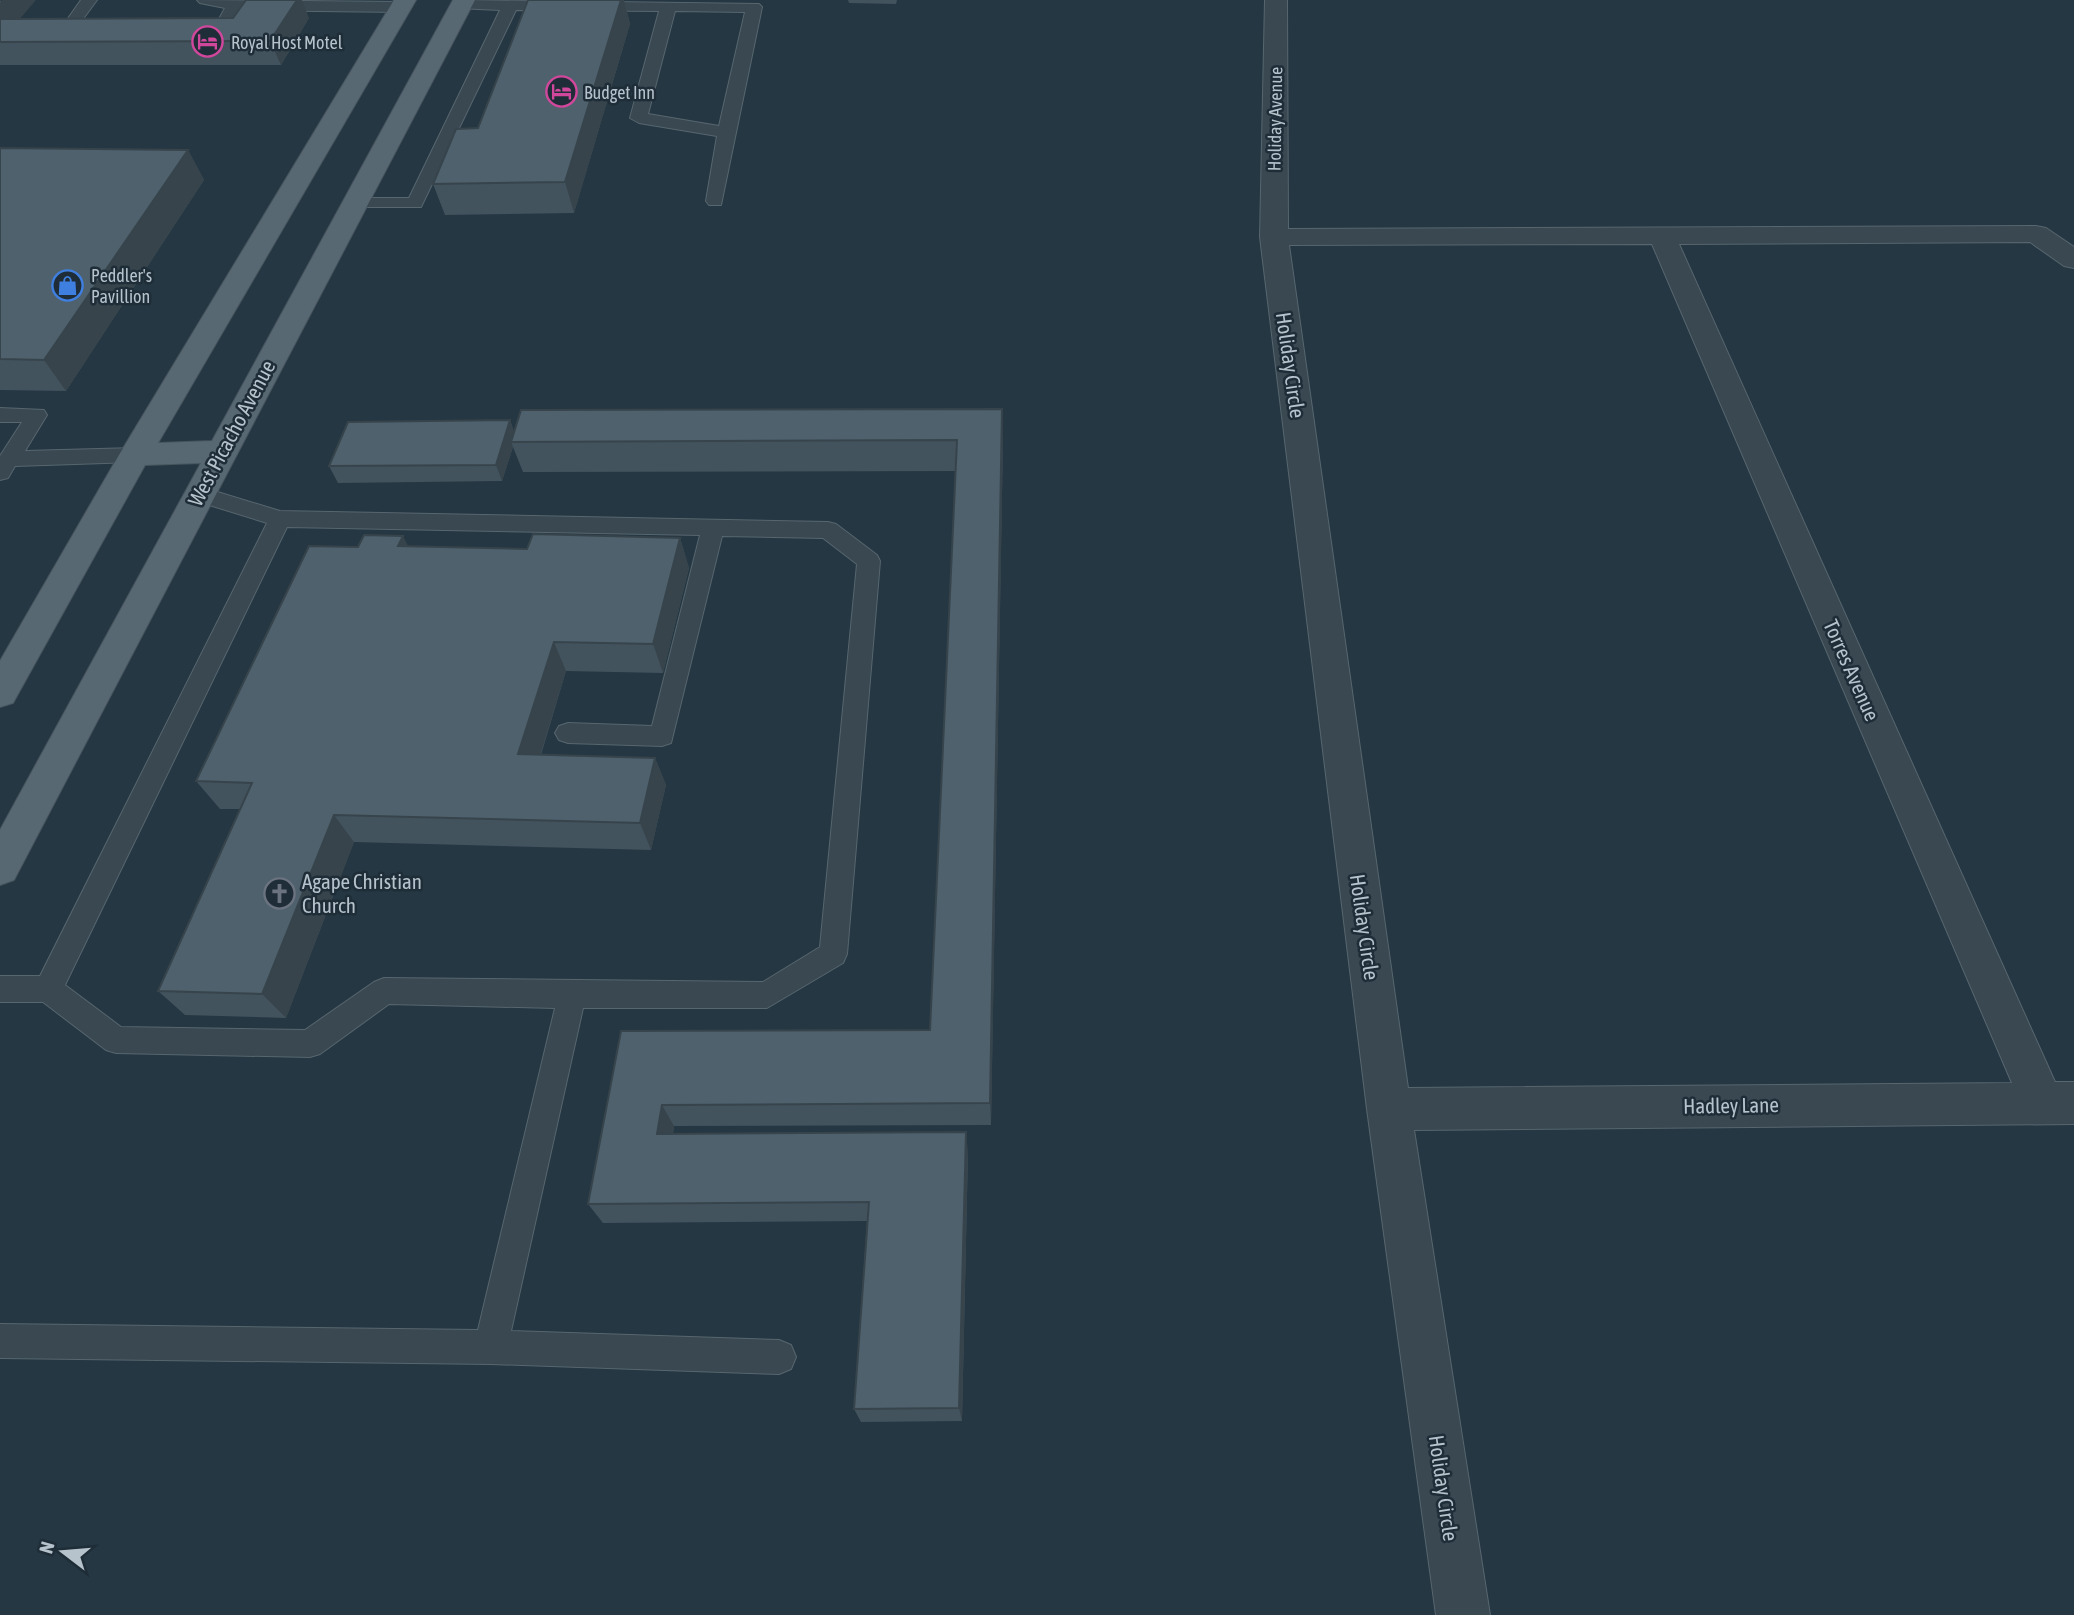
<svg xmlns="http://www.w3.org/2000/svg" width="2074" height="1615" font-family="'Asap Condensed',sans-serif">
	<rect width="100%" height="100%" fill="#253742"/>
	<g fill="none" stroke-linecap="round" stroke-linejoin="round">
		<defs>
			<path id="service" d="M 81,0 L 97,0 L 83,19 L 107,21 L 109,24 L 107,27 L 66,27 L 64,24 Z
				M 197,0 L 401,2 L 409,7 L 401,12 L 240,10 L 230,27 L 195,29 L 189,27 L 187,24 L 189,21 L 219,19 L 225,8 L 200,3 Z
				M 462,0 L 759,4 L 762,7 L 721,205 L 709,205 L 706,201 L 717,136 L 639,123 L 630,118 L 659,11 L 516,10 L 421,207 L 349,207 L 346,203 L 355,198 L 409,198 L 500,10 L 457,8 L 454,5 ZM 675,11 L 745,12 L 719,126 L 648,114 Z
				M 0,408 L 44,410 L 47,415 L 25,451 L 135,448 L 143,450 L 146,455 L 143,460 L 135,462 L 15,466 L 8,478 L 0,480 L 0,456 L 22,422 L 0,422 Z
				M 198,486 L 280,511 L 828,522 L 836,524 L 877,555 L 880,561 L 847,954 L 843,963 L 767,1008 L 583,1008 L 511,1331 L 779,1340 L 791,1345 L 796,1357 L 791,1369 L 779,1374 L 491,1364 L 0,1358 L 0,1324 L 478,1330 L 555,1008 L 389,1004 L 320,1054 L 310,1057 L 116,1053 L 106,1050 L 43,1002 L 0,1002 L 0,976 L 40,976 L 267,523 L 190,499 L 187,494 L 190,489 ZM 287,527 L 700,535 L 652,726 L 568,723 L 559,726 L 555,733 L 559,740 L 568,743 L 662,746 L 671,743 L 722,536 L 823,538 L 857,564 L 820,947 L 763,982 L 384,978 L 374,982 L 305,1030 L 121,1027 L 65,985 Z"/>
			<path id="minor" d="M 1265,0 L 1287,0 L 1288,229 L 2036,226 L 2046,228 L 2074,247 L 2074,268 L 2064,266 L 2030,242 L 1679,244 L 2055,1082 L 2074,1082 L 2074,1124 L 1414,1130 L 1490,1615 L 1436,1615 L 1367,1109 L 1260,237 ZM 1652,244 L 2012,1083 L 1408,1088 L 1289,245 Z"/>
			<path id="primary" d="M 394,0 L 416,0 L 158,443 L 212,441 L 453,0 L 475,0 L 14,880 L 0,885 L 0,830 L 201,463 L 145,465 L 13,703 L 0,707 L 0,661 L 119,455 Z"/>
		</defs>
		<!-- service casing -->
		<use href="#service" stroke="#57666f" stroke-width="2"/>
		<!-- minor casing -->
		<use href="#minor" stroke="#57666f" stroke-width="2"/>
		<!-- primary casing -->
		<use href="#primary" stroke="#46545e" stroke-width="2"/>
		<!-- service -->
		<use href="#service" fill="#3a4852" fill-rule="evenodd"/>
		<!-- minor -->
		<use href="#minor" fill="#3a4852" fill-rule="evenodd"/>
		<!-- primary -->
		<use href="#primary" fill="#586872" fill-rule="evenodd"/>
	</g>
	<!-- wall -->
	<path fill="#43535e" d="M 0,0 L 20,19 L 309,18 L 281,65 L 0,65 Z
		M 528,0 L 624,0 L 630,24 L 574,213 L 445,215 L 433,184 L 478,128 Z
		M 848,0 L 897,0 L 896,4 L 849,3 Z
		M 0,148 L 188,150 L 204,180 L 66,391 L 0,390 Z
		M 510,420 L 514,432 L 1003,439 L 991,1125 L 674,1126 L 673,1134 L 968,1153 L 962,1421 L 861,1422 L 854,1409 L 867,1221 L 603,1223 L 588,1204 L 621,1031 L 930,1030 L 956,471 L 523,472 L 513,447 L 502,481 L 338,483 L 329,466 Z
		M 680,538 L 689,568 L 663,673 L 566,671 L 541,755 L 655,758 L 666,785 L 651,850 L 354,842 L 286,1018 L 185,1015 L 158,991 L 240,809 L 220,809 L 196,781 L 358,547 L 408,546 L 527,549 Z"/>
	<!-- shaded-wall -->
	<path fill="#37444c" d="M 2,0 L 36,0 L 0,42 L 0,3 Z
		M 297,0 L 302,0 L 309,18 L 281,65 L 270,41 Z
		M 621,0 L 624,0 L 630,24 L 574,213 L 565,182 Z
		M 188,150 L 204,180 L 66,391 L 44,360 Z
		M 1002,409 L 1003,439 L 991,1125 L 990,1103 Z
		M 510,420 L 516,437 L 511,442 L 513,447 L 502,481 L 496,465 Z
		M 403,536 L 418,566 L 398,546 Z
		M 680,538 L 689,568 L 663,673 L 653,644 Z
		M 554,642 L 566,671 L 532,782 L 518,754 Z
		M 655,758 L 666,785 L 651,850 L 640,823 Z
		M 334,815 L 354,842 L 286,1018 L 262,994 Z
		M 662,1105 L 674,1126 L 669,1155 L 657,1134 Z
		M 966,1132 L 968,1153 L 962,1421 L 959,1408 Z"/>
	<!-- building -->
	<path fill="#4e616d" stroke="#37444c" stroke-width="2" d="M 246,0 L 297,0 L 270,41 L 0,42 L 0,19 L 233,18 Z
		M 528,0 L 621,0 L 565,182 L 433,184 L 456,129 L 478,128 Z
		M 0,148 L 188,150 L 44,360 L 0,359 Z
		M 1002,409 L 990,1103 L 662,1105 L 657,1134 L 966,1132 L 959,1408 L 854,1409 L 869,1202 L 588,1204 L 621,1031 L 930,1030 L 957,440 L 511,442 L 521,410 Z
		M 510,420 L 496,465 L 329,466 L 348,422 Z
		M 533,534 L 680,538 L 653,644 L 554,642 L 518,754 L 655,758 L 640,823 L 334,815 L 262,994 L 158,991 L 252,783 L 196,781 L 309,546 L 358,547 L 364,535 L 403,536 L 398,546 L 527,549 Z"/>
	<!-- icons -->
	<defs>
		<symbol id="hotel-ring" viewBox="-11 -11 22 22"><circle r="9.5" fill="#1e2d37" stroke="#d1479c" stroke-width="1.5"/><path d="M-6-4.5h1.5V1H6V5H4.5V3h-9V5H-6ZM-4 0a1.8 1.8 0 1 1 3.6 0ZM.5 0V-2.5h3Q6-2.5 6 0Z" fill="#d1479c"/></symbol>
		<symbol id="shop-ring" viewBox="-11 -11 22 22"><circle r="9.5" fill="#1e2d37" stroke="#3f7fe0" stroke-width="1.5"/><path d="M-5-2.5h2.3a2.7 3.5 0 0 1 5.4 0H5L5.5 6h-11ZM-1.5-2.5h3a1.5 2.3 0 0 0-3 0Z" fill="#3f7fe0"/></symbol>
		<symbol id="church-ring" viewBox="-11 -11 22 22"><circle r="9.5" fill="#1e2d37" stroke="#6b7280" stroke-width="1.5"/><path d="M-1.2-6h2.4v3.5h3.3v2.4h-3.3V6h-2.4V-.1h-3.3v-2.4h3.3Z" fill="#6b7280"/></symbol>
	</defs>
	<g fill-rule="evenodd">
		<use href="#hotel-ring" x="190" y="24" width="35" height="35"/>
		<use href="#hotel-ring" x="544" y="74" width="35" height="35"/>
		<use href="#shop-ring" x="50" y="268" width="35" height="35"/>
		<use href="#church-ring" x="262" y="876" width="35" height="35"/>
	</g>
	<g text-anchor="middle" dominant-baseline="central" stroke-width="5" stroke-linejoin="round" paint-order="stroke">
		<!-- far-poi labels -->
		<g font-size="18" fill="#b6c3cc" stroke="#1e2d37" text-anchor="start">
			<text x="231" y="42">Royal Host Motel</text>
			<text x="584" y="92">Budget Inn</text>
			<text x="91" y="275">Peddler's<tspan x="91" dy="21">Pavillion</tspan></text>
		</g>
		<!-- far-street labels -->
		<g font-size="18" fill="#b6c3cc" stroke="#1e2d37">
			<text transform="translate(1275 119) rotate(-89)">Holiday Avenue</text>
		</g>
		<!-- street labels -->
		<g font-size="21" fill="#b6c3cc" stroke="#1e2d37">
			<text transform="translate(1291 365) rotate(82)">Holiday Circle</text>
			<text transform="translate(231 433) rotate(-62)">West Picacho Avenue</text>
			<text transform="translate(1852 670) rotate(66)">Torres Avenue</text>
			<text transform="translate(1365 927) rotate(82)">Holiday Circle</text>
			<text transform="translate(1731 1105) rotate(-1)">Hadley Lane</text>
			<text transform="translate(1444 1488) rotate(82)">Holiday Circle</text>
		</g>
		<!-- poi labels -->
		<g font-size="21" fill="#b6c3cc" stroke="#1e2d37" text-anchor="start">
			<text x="302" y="881">Agape Christian<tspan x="302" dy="24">Church</tspan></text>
		</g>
	</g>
	<!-- north arrow -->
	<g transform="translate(63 1552) rotate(286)" stroke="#1e2d37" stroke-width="5" paint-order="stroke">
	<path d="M0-5L12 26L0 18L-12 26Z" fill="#b6c3cc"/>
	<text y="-10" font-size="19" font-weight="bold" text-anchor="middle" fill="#b6c3cc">N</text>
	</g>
</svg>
